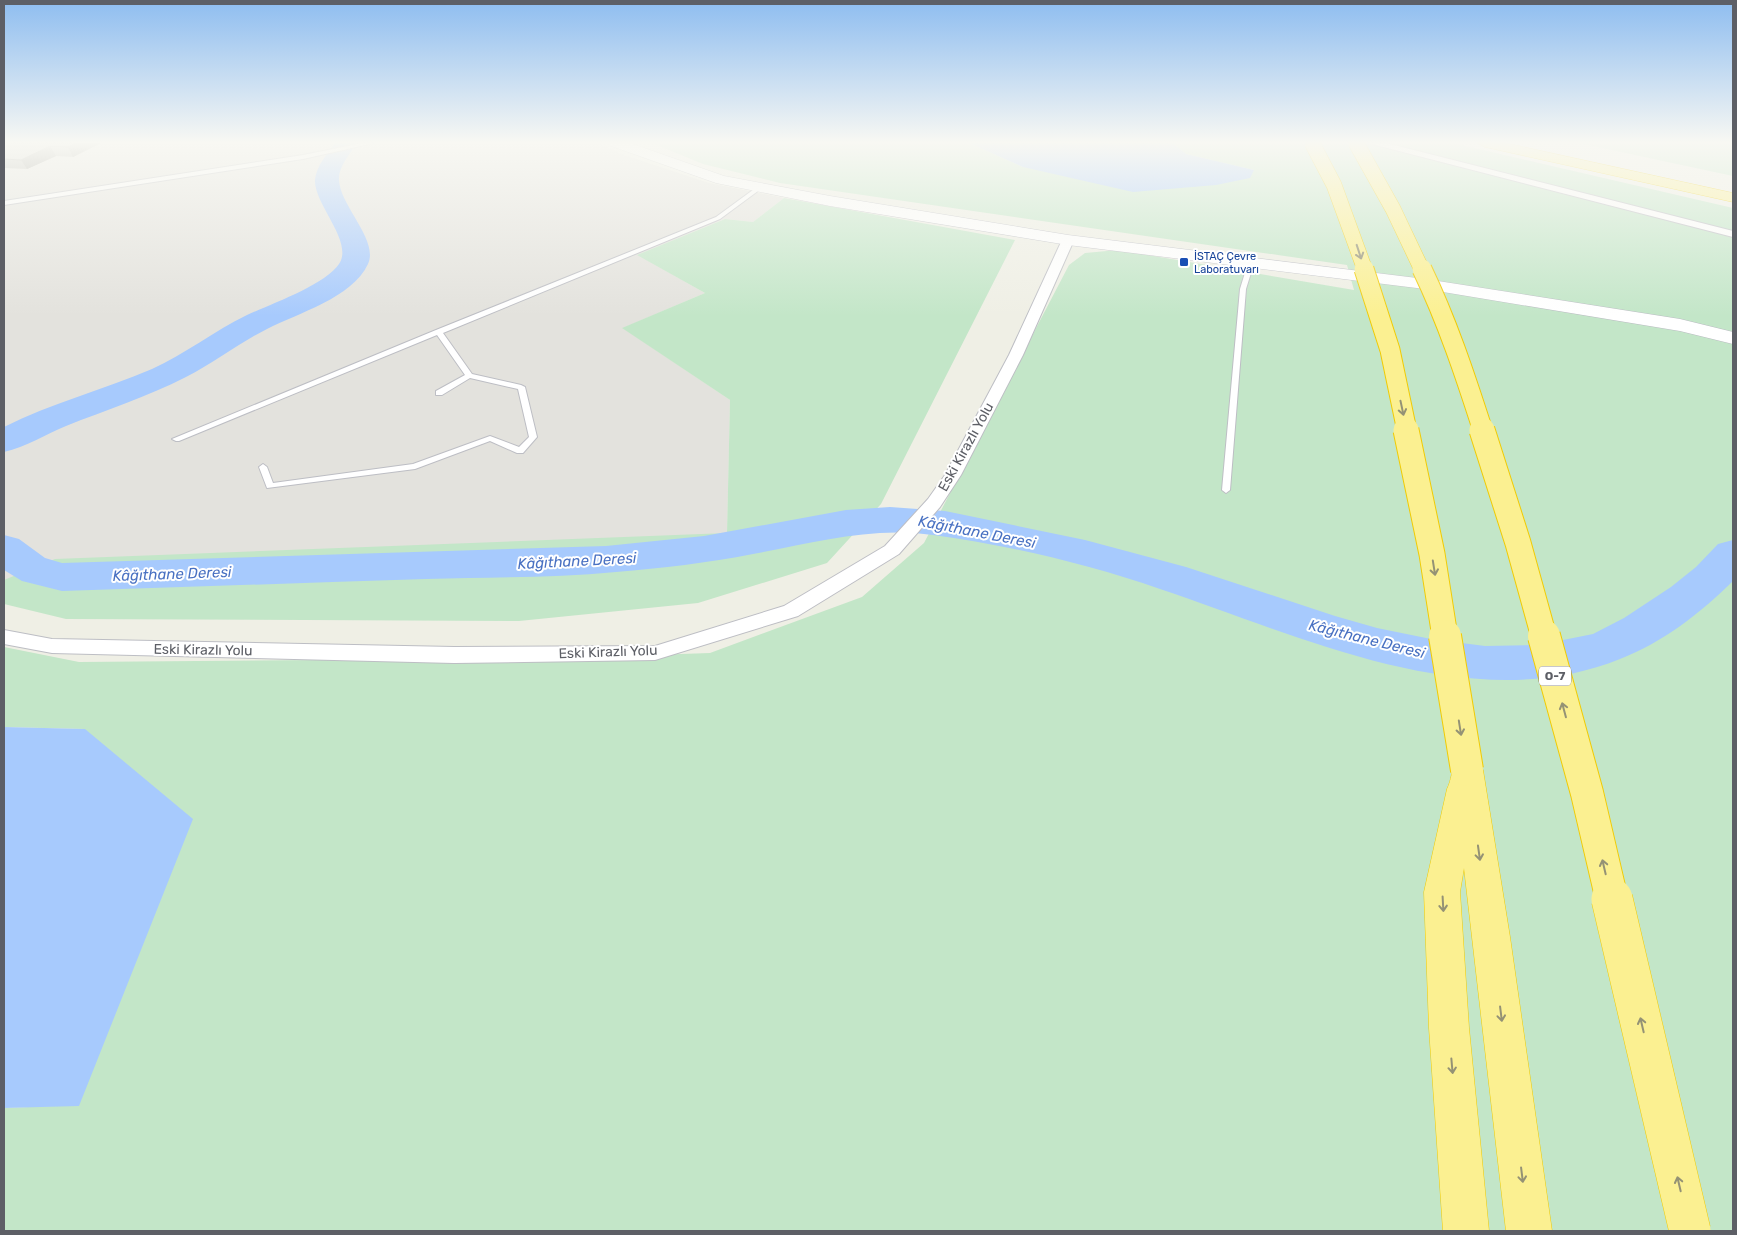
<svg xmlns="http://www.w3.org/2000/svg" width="1737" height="1235" font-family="Rubik,sans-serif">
	<rect width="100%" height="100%" fill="#efefe5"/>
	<!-- industrial -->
	<path fill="#e3e2dd" d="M 4,143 L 598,143 L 624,155 L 709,183 L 784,198 L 753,222 L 725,219 L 638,255 L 705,293 L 623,328 L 730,400 L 727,533 L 4,580 Z"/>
	<!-- green -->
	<path fill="#c3e6c8" d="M 652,143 L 969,143 L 1023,167 L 1254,170 L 1186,154 L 1173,143 L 1453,143 L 1733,208 L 1733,1231 L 4,1231 L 4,1108 L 79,1105 L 85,729 L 4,727 L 4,647 L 79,662 L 566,658 L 710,653 L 862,597 L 924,543 L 1069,265 L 1085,253 L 1118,250 L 1354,290 L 1347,265 L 780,183 L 703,164 Z
		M 1579,143 L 1733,143 L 1733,176 Z
		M 784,198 L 1015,240 L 881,504 L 827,563 L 698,603 L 519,621 L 66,619 L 4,604 L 4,580 L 55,559 L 727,533 L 730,400 L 622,328 L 705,293 L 637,255 L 725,219 L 753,222 Z"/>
	<!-- water -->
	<path fill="#a7cafd" d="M 969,143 L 1173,143 L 1186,154 L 1254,170 L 1250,178 L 1216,185 L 1133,192 L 1023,167 Z
		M 4,727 L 85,729 L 193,819 L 79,1106 L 4,1108 Z"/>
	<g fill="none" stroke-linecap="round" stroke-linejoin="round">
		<!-- river -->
		<path fill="#a7cafd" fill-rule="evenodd" d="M 335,143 L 357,143 C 350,154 338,167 339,180 C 340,206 379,240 368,264 C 352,298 298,313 267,329 C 239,343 214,363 186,377 C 147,397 106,410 66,426 C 46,434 26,447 4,452 L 4,427 C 51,403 103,390 152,369 C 185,354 214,331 247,315 C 271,304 325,285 339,264 C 354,242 314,204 315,180 C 316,166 328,153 335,143 Z
			M 890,507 L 945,511 L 1085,540 L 1186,567 L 1335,616 L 1377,628 L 1431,639 L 1485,646 L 1538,645 L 1593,634 L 1624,618 L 1671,587 L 1696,567 L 1718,544 L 1733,540 L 1733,581 C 1702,612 1662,643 1620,659 C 1472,719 1301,636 1160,589 C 1088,564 1008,545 933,535 C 871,526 813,543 753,554 C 708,563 662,568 616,572 C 553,578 489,577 426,579 C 304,583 183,587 62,591 L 22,581 L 4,570 L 4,535 L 19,539 L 45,558 L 62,563 L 606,546 L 704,536 L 846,510 Z"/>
		<defs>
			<path id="lane" d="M 363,143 L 374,143 L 303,159 L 4,205 L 4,201 L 303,155 Z
				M 757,187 L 762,188 L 720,219 L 443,333 L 472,374 L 521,385 L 525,387 L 537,437 L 523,453 L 517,453 L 490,441 L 415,469 L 267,488 L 259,467 L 263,464 L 267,467 L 273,483 L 413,464 L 490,436 L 519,447 L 529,437 L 518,389 L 470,378 L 442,395 L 436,395 L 436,391 L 465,375 L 437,335 L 179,441 L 176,441 L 172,439 L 436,330 L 716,217 Z
				M 1251,261 L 1254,263 L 1246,289 L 1230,490 L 1226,493 L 1222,490 L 1240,289 L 1248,263 Z"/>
			<path id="street" d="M 1368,143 L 1386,143 L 1733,231 L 1733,237 Z
				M 1068,236 L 1074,240 L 1023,355 L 961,475 L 940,507 L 899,554 L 798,616 L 655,660 L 454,663 L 52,653 L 4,644 L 4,630 L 52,639 L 454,647 L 655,646 L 784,606 L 885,546 L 928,499 L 945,475 L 1009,355 L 1062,240 Z"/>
			<path id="secondary" d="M 609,143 L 630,143 L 724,176 L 830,196 L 1068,235 L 1425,279 L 1680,319 L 1733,332 L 1733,344 L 1680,331 L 1425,289 L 1068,245 L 830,206 L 716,183 L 611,146 Z"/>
			<path id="highway" d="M 1478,143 L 1505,143 L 1733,193 L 1733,202 L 1485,147 Z
				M 1467,757 L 1478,761 L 1483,770 L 1510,937 L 1552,1231 L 1506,1231 L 1464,868 L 1460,892 L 1469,1028 L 1489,1231 L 1443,1231 L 1429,1028 L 1424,892 L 1447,789 C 1452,779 1451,771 1456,761 Z"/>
		</defs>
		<!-- lane casing -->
		<use href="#lane" stroke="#bdbec4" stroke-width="2"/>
		<!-- street casing -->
		<use href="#street" stroke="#bdbec4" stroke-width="2"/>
		<!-- secondary casing -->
		<use href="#secondary" stroke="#bbbcc3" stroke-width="1"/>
		<!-- highway casing -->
		<use href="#highway" stroke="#f0cb05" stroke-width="1"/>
		<!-- lane -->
		<use href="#lane" fill="#fff" fill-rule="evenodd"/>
		<!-- street -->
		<use href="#street" fill="#fff" fill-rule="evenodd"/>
		<!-- secondary -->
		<use href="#secondary" fill="#fff" fill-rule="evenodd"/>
		<!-- highway -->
		<use href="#highway" fill="#fbf091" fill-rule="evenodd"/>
		<defs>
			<path id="highway-bridge-far4" d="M 1312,143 L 1334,185 L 1365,270
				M 1356,143 L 1393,209 L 1422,270"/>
			<path id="highway-bridge-far3" d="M 1364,269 L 1390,350 L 1407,431
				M 1422,269 C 1447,321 1465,375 1483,431"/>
			<path id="highway-bridge-far2" d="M 1406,430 L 1432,554 L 1445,637
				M 1482,430 L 1518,543 L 1544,637"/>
			<path id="highway-bridge-far1" d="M 1445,636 L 1467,770
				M 1544,636 L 1587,793 L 1612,900"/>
			<path id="highway-bridge" d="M 1612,899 L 1690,1231"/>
		</defs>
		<!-- highway-bridge-far4 casing -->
		<use href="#highway-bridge-far4" stroke="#f0cb05" stroke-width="16" stroke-linecap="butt"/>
		<!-- highway-bridge-far3 casing -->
		<use href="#highway-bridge-far3" stroke="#f0cb05" stroke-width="21" stroke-linecap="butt"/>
		<!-- highway-bridge-far2 casing -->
		<use href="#highway-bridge-far2" stroke="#f0cb05" stroke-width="27" stroke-linecap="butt"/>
		<!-- highway-bridge-far1 casing -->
		<use href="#highway-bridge-far1" stroke="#f0cb05" stroke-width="34" stroke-linecap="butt"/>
		<!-- highway-bridge casing -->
		<use href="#highway-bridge" stroke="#f0cb05" stroke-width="42" stroke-linecap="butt"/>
		<!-- highway-bridge-far4 -->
		<use href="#highway-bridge-far4" stroke="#fbf091" stroke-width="15"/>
		<!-- highway-bridge-far3 -->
		<use href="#highway-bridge-far3" stroke="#fbf091" stroke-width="19"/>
		<!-- highway-bridge-far2 -->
		<use href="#highway-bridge-far2" stroke="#fbf091" stroke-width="25"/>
		<!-- highway-bridge-far1 -->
		<use href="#highway-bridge-far1" stroke="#fbf091" stroke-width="32"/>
		<!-- highway-bridge -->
		<use href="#highway-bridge" stroke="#fbf091" stroke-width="41"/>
	</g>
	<!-- wall -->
	<path fill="#aeada8" d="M 4,143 L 101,143 L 73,157 L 56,156 L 27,169 L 4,168 Z"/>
	<!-- shaded-wall -->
	<path fill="#8d8d88" d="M 76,143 L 101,143 L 73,157 L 68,147 Z
		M 50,146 L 56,156 L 27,169 L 21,160 Z"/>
	<!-- building -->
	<path fill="#cac9c3" stroke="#8d8d88" d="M 4,143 L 76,143 L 68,147 L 50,146 L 21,160 L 4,159 Z"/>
	<!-- one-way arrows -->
	<defs><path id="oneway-shaft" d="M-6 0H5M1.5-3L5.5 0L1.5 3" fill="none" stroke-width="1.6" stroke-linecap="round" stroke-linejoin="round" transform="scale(1.25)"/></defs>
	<g stroke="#949275">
		<use href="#oneway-shaft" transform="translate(1359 252) rotate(72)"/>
		<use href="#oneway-shaft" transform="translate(1402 408) rotate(78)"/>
		<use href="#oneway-shaft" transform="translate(1434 568) rotate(81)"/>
		<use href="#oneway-shaft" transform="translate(1564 710) rotate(-105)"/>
		<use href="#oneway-shaft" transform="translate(1460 728) rotate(81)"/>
		<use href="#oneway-shaft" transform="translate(1479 853) rotate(82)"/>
		<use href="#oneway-shaft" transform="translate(1604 867) rotate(-103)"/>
		<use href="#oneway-shaft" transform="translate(1443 904) rotate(87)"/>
		<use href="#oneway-shaft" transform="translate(1501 1014) rotate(83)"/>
		<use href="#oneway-shaft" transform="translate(1642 1025) rotate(-103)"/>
		<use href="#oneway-shaft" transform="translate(1452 1066) rotate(85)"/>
		<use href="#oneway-shaft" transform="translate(1522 1175) rotate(83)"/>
		<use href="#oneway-shaft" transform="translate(1679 1184) rotate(-103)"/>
	</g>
	<!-- sky -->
	<linearGradient id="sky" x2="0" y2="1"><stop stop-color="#8ebdf0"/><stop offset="0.45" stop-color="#f8f8f3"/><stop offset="1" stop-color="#f8f8f3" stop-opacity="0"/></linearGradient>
	<rect width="1737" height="316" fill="url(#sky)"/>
	<!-- markers -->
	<rect fill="#1a4fb4" stroke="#fff" stroke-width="2" x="1179" y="257" width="10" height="10" rx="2.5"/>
	<g text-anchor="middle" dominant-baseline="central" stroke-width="4" stroke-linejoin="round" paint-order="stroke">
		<!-- far-transit labels -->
		<g font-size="11" fill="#164399" stroke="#fff" text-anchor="start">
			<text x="1194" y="256">İSTAÇ Çevre<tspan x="1194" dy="13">Laboratuvarı</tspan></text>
		</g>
		<!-- shield labels -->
		<rect fill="#fff" stroke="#8e8f94" stroke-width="1" x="1539" y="666.5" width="32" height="19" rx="4"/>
		<g font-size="12" font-weight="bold" fill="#5d5f66">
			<text x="1555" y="676">O-7</text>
		</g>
		<!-- street labels -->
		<g font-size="14" fill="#5d5f66" stroke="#fff">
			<text transform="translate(966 447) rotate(-61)">Eski Kirazlı Yolu</text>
			<text transform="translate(203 650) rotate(1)">Eski Kirazlı Yolu</text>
			<text transform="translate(608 652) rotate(-2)">Eski Kirazlı Yolu</text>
		</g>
		<!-- water labels -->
		<g font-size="15" font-style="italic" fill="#4971c2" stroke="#fff">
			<text transform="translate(977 532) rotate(11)">Kâğıthane Deresi</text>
			<text transform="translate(577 561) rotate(-3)">Kâğıthane Deresi</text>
			<text transform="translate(172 574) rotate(-2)">Kâğıthane Deresi</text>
			<text transform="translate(1367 639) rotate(14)">Kâğıthane Deresi</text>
		</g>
	</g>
	<!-- border -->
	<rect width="1737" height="1235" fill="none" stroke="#5d5f66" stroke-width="10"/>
</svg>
